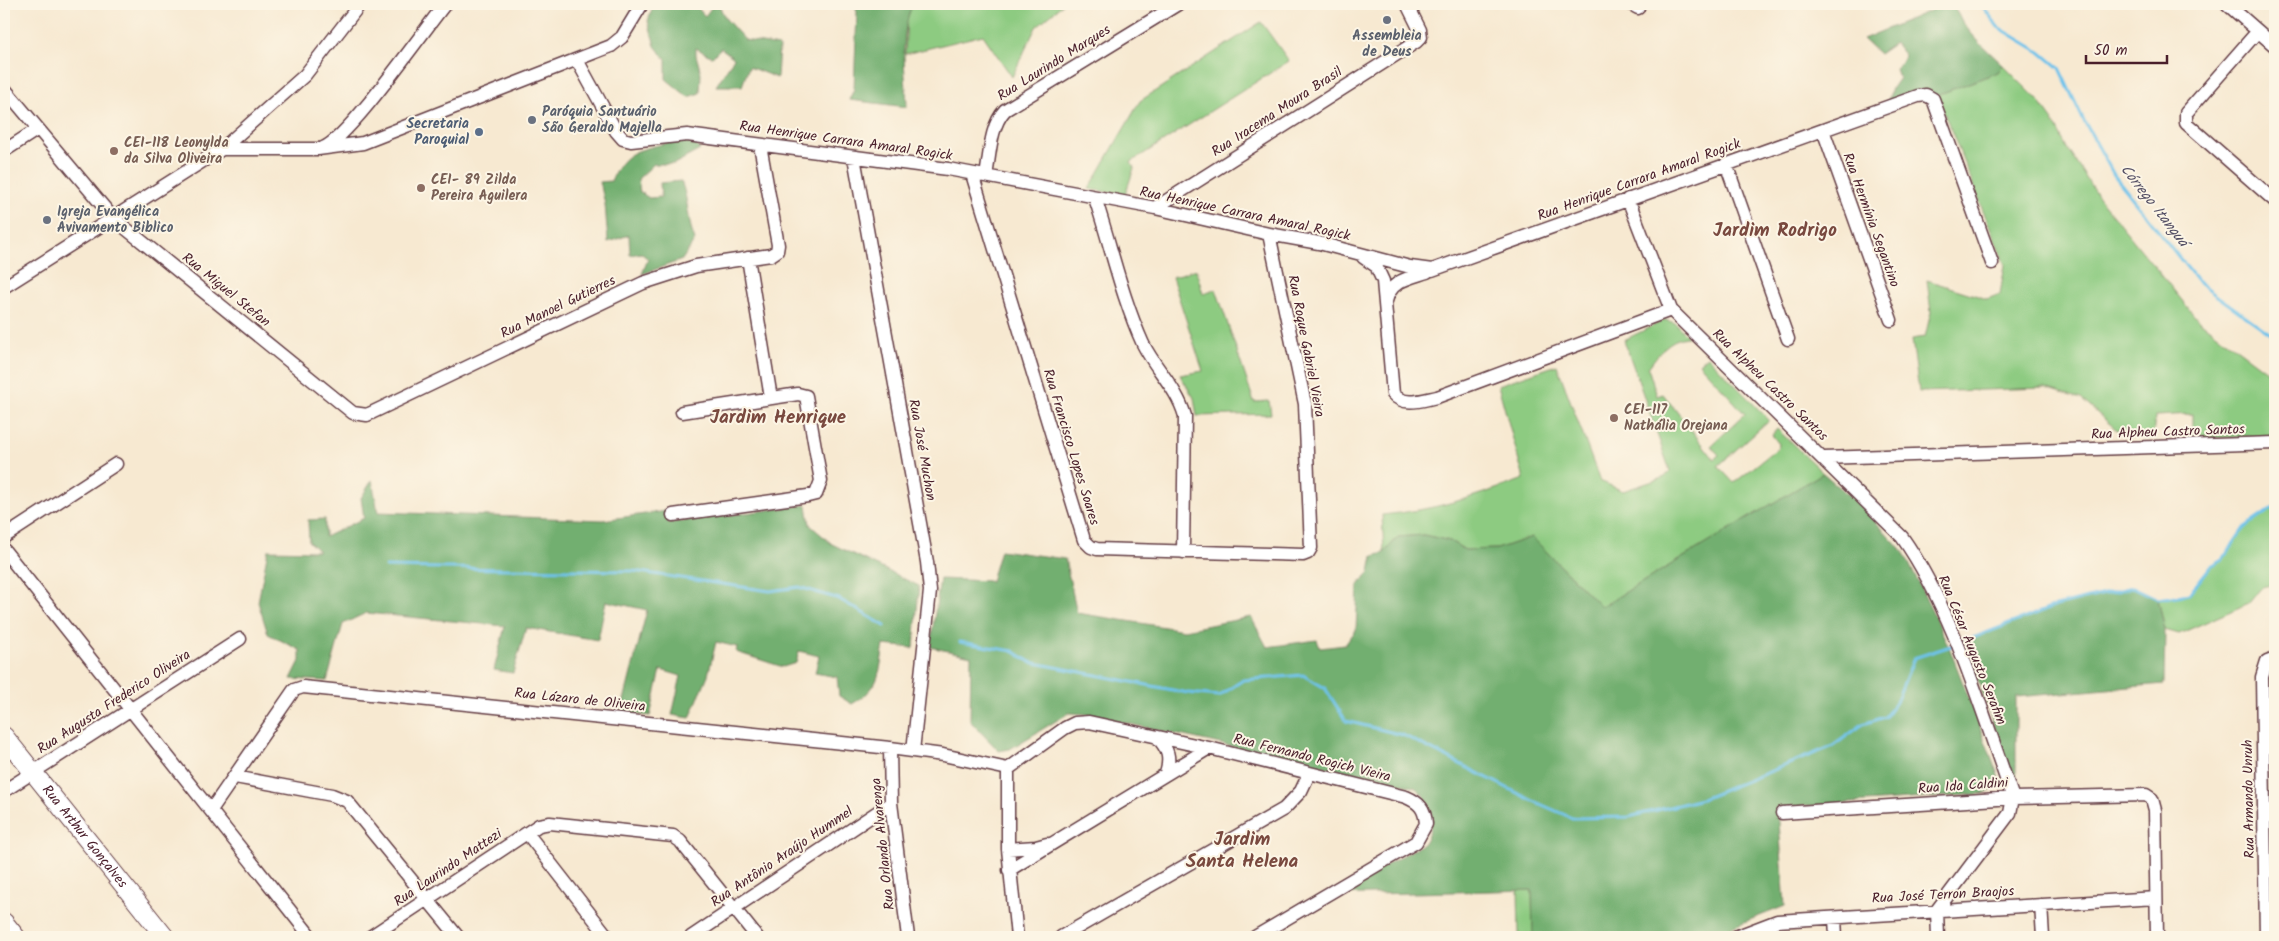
<svg xmlns="http://www.w3.org/2000/svg" width="2279" height="941" font-family="Kalam,sans-serif">
	<rect width="100%" height="100%" fill="#fcf5e5"/>
	<filter id="ink" filterUnits="userSpaceOnUse"><feTurbulence type="fractalNoise" baseFrequency=".02" numOctaves="2"/><feDisplacementMap in="SourceGraphic" scale="10" xChannelSelector="R" yChannelSelector="G"/><feConvolveMatrix kernelMatrix="1 2 1 2 8 2 1 2 1" color-interpolation-filters="sRGB"/></filter>
	<filter id="wash" filterUnits="userSpaceOnUse"><feTurbulence type="fractalNoise" baseFrequency=".0096" numOctaves="4" result="noise"/><feDisplacementMap in="SourceGraphic" scale="20" xChannelSelector="R" yChannelSelector="G"/><feGaussianBlur stdDeviation="1.12" result="paint"/><feColorMatrix in="noise" values="0 0 0 0 0 0 0 0 0 0 0 0 0 0 0 0 0 1.4 0 .05"/><feComposite in="paint" operator="in"/></filter>
	<g filter="url(#wash)">
		<rect width="100%" height="100%" fill="#f7e9d1"/>
		<!-- green -->
		<path fill="#8dcb81" stroke="#6c7556" d="M 913,4 L 1063,4 L 1036,27 L 1012,77 L 983,35 L 905,54 L 907,16 Z
			M 1261,22 L 1289,61 L 1131,162 L 1134,168 L 1125,195 L 1089,189 L 1140,101 Z
			M 2003,65 L 2039,101 L 2052,119 L 2069,152 L 2099,198 L 2197,319 L 2275,377 L 2275,436 L 2192,438 L 2192,414 L 2155,416 L 2153,437 L 2125,437 L 2081,399 L 2045,388 L 1919,392 L 1912,339 L 1925,337 L 1931,312 L 1927,280 L 1987,299 L 2000,294 L 2005,265 L 1937,95 L 1998,72 Z
			M 1196,269 L 1203,294 L 1216,289 L 1254,402 L 1269,401 L 1271,414 L 1197,416 L 1194,398 L 1180,375 L 1203,371 L 1172,277 Z
			M 1665,320 L 1675,323 L 1688,337 C 1669,338 1658,354 1648,368 L 1657,396 L 1663,394 L 1714,459 L 1719,455 L 1711,446 L 1745,414 L 1699,363 L 1707,356 L 1769,420 L 1718,466 L 1734,483 L 1778,448 L 1779,444 L 1772,435 L 1777,429 L 1823,473 L 1601,607 L 1532,537 L 1497,549 L 1465,550 L 1450,541 L 1424,535 L 1398,537 L 1384,553 L 1382,515 C 1435,510 1474,497 1524,479 L 1498,385 L 1557,365 L 1600,481 L 1623,491 L 1665,477 L 1670,471 L 1624,340 Z
			M 2275,509 L 2275,584 L 2262,587 L 2249,603 L 2179,634 L 2165,630 L 2158,599 L 2189,594 L 2211,566 L 2223,559 L 2244,528 L 2270,510 Z
			M 1518,890 L 1532,890 L 1533,937 L 1519,937 Z"/>
		<!-- forest -->
		<path fill="#72af6f" stroke="#5e674d" d="M 654,4 L 694,4 L 705,16 L 714,4 L 718,4 L 726,19 L 745,40 L 779,46 L 777,78 L 749,67 L 742,86 L 716,86 L 734,58 L 721,48 L 712,57 L 696,48 L 696,55 L 701,73 L 700,93 L 688,97 L 666,79 L 666,60 L 655,46 L 648,21 Z
			M 854,4 L 913,4 C 898,34 906,74 907,107 L 849,100 L 854,89 L 857,12 Z
			M 1946,4 L 1953,4 C 1963,29 1983,46 2003,65 L 1998,72 L 1937,95 L 1924,90 L 1887,104 L 1892,88 L 1899,78 L 1896,69 L 1905,56 L 1895,43 L 1879,54 L 1863,39 Z
			M 670,142 L 694,142 L 700,150 L 674,164 L 654,164 L 638,179 L 640,192 L 649,198 L 661,197 L 660,183 L 681,181 C 689,200 687,221 695,240 L 682,260 L 642,274 L 648,259 L 641,253 L 630,255 L 629,235 L 608,242 L 605,204 L 600,182 L 611,181 C 624,149 639,151 670,142 Z
			M 1823,473 L 1859,504 L 1903,551 L 1949,647 L 1999,777 C 1996,788 1992,792 1981,794 L 1778,808 L 1785,906 L 1709,936 L 1533,937 L 1532,890 L 1334,895 L 1423,844 C 1436,826 1434,800 1414,787 L 1085,714 L 1069,713 L 1010,749 L 999,751 L 970,721 L 971,656 L 930,647 L 940,579 L 991,581 L 1000,550 L 1065,559 L 1077,613 L 1184,630 L 1251,617 L 1267,647 L 1317,640 L 1320,648 L 1345,645 L 1356,630 L 1358,585 L 1370,572 L 1373,556 L 1384,553 L 1398,537 L 1424,535 L 1450,541 L 1465,550 L 1497,549 L 1532,537 L 1601,607 Z
			M 372,480 L 378,512 L 603,520 L 666,511 L 668,523 L 807,505 L 810,525 L 832,544 L 919,586 L 914,648 L 884,645 C 879,675 880,688 852,704 L 839,696 L 837,677 L 815,673 L 819,656 L 799,651 L 796,663 L 783,667 L 736,652 L 737,647 L 716,642 L 708,675 L 690,718 L 672,715 L 681,676 L 661,670 L 650,716 L 621,712 L 647,610 L 606,601 L 598,640 L 526,628 L 513,673 L 494,670 L 505,626 L 366,613 L 343,624 L 327,681 L 291,679 L 300,661 L 300,650 L 268,634 L 258,602 L 268,550 L 319,551 L 309,542 L 308,520 L 325,519 L 325,537 L 364,518 L 361,498 Z
			M 2133,587 L 2158,599 L 2165,630 L 2164,684 L 2016,697 L 2016,787 L 1964,641 L 2056,606 Z"/>
		<g fill="none" stroke-linecap="round" stroke-linejoin="round">
			<!-- stream -->
			<path stroke="#6ec3eb" stroke-width="3" d="M 1981,4 L 1998,27 L 2040,52 L 2059,68 L 2083,119 L 2114,175 L 2200,284 L 2275,337
				M 386,567 L 633,571 L 770,591 L 799,587 L 839,599 L 885,626
				M 960,642 L 1013,651 L 1030,662 L 1188,693 L 1219,696 L 1243,680 L 1303,675 L 1325,688 L 1346,721 L 1403,735 L 1531,800 L 1572,818 L 1629,817 L 1702,799 L 1833,746 L 1863,724 L 1885,717 L 1896,702 L 1914,658 L 1954,645
				M 1960,643 L 2056,606 L 2133,587 L 2158,599 L 2189,594 L 2211,566 L 2223,559 L 2244,528 L 2270,510 L 2275,508"/>
		</g>
	</g>
	<g filter="url(#ink)">
		<g fill="none" stroke-linecap="round" stroke-linejoin="round">
			<defs>
				<path id="street" d="M 1631,4 L 1638,8
					M 2227,4 L 2275,46
					M 2258,31 L 2186,113 L 2186,123 L 2275,201
					M 577,60 L 616,131 L 623,139 L 631,141 L 687,135 L 948,169 L 1155,208 L 1269,234 L 1319,243 L 1410,267 L 1432,270 L 1918,96 L 1926,95 L 1933,99 L 1992,263
					M 4,88 L 113,218 L 353,413 L 367,415 L 643,283 L 696,266 L 771,255 L 777,251 L 778,245 L 760,145
					M 1823,130 L 1891,320
					M 323,148 C 348,139 424,30 445,4
					M 222,149 L 305,75 L 360,4
					M 4,151 L 38,129
					M 854,157 L 927,562 L 930,591 L 913,751
					M 1726,164 L 1788,339
					M 972,174 L 1084,540 L 1091,547 L 1097,549 L 1303,555 L 1308,553 L 1311,548 L 1305,404 L 1269,234
					M 986,176 C 990,155 990,126 1005,110 L 1178,4
					M 1095,198 C 1111,246 1122,298 1143,344 C 1156,370 1177,388 1185,416 L 1183,552
					M 1628,199 L 1671,310 L 1902,537 C 1953,609 1983,716 2013,798 L 2010,813 L 1937,910 L 1938,937
					M 1155,208 L 1416,42 L 1421,37 L 1420,30 L 1407,4
					M 1363,257 L 1376,266 L 1383,281 L 1393,394 C 1404,407 1422,400 1437,397 L 1671,310
					M 748,258 L 771,398
					M 4,287 L 222,149 L 318,149 L 363,143 L 611,46 L 622,37 L 642,4
					M 1386,301 C 1391,280 1409,278 1427,272
					M 1824,458 L 2275,443
					M 673,515 L 808,496 L 816,494 L 821,481 L 806,396 L 798,394 L 682,412
					M 4,537 L 116,464
					M 4,550 L 311,937
					M 1157,737 C 1168,749 1171,757 1166,774
					M 890,748 L 891,803 L 908,937
					M 1008,769 L 1065,728 L 1075,723 L 1089,722 L 1209,748 L 1406,797 C 1420,803 1425,809 1426,824 L 1416,842 L 1255,937
					M 1008,769 L 1008,849 L 1017,937
					M 235,777 L 332,795 L 347,801 L 458,937
					M 4,791 L 240,639
					M 211,810 L 294,690 L 303,687 L 890,748 L 943,755 L 1008,769
					M 1782,813 L 2013,798 L 2146,795 L 2152,799 L 2155,810 L 2157,937
					M 527,833 L 608,937
					M 1008,849 L 1036,847 L 1047,844
					M 1009,870 L 1209,748
					M 2041,905 L 2043,937
					M 1835,918 L 1836,937
					M 370,937 L 539,825 L 550,823 L 673,836 L 680,841 L 757,937
					M 691,937 L 891,803
					M 1061,937 L 1284,809 L 1301,791 L 1309,774
					M 1735,937 L 1777,921 L 2156,898
					M 2266,937 L 2262,677 L 2267,661 L 2275,658"/>
				<g id="secondary">
					<path id="s1" d="M 4,736 L 165,937"/>
					<path d="M 4,922 L 16,937"/>
				</g>
			</defs>
			<!-- street casing -->
			<use href="#street" stroke="#643d44" stroke-width="15"/>
			<!-- secondary casing -->
			<use href="#secondary" stroke="#643d44" stroke-width="20"/>
			<!-- street -->
			<use href="#street" stroke="#fff" stroke-width="12"/>
			<!-- secondary -->
			<use href="#secondary" stroke="#fff" stroke-width="18"/>
		</g>
	</g>
	<!-- markers -->
	<g fill="#6b7280" stroke="#fcf5e5" stroke-width="2">
		<circle cx="1387" cy="20" r="5"/>
		<circle cx="532" cy="120" r="5"/>
		<circle cx="47" cy="220" r="5"/>
	</g>
	<circle fill="#5c6f8a" stroke="#fcf5e5" stroke-width="2" cx="479" cy="132" r="5"/>
	<g fill="#8d6e63" stroke="#fcf5e5" stroke-width="2">
		<circle cx="114" cy="151" r="5"/>
		<circle cx="421" cy="188" r="5"/>
		<circle cx="1614" cy="418" r="5"/>
	</g>
	<g text-anchor="middle" dominant-baseline="central" stroke-width="4" stroke-linejoin="round" paint-order="stroke">
		<!-- worship labels -->
		<g font-size="14" font-weight="bold" fill="#5b616d" stroke="#fcf5e5" text-anchor="start">
			<text x="1387" y="36" text-anchor="middle">Assembleia<tspan x="1387" dy="16">de Deus</tspan></text>
			<text x="542" y="112">Paróquia Santuário<tspan x="542" dy="16">São Geraldo Majella</tspan></text>
			<text x="57" y="212">Igreja Evangélica<tspan x="57" dy="16">Avivamento Biblico</tspan></text>
		</g>
		<!-- street labels -->
		<g font-size="14" fill="#4a1f2b" stroke="#fcf5e5">
			<text transform="translate(1054 63) rotate(-32)">Rua Laurindo Marques</text>
			<text transform="translate(1277 112) rotate(-33)">Rua Iracema Moura Brasil</text>
			<text transform="translate(846 141) rotate(8)">Rua Henrique Carrara Amaral Rogick</text>
			<text transform="translate(1639 180) rotate(-20)">Rua Henrique Carrara Amaral Rogick</text>
			<text transform="translate(1245 214) rotate(12)">Rua Henrique Carrara Amaral Rogick</text>
			<text transform="translate(1871 220) rotate(70)">Rua Hermínia Segantino</text>
			<text transform="translate(226 290) rotate(39)">Rua Miguel Stefan</text>
			<text transform="translate(558 307) rotate(-26)">Rua Manoel Gutierres</text>
			<text transform="translate(1306 346) rotate(79)">Rua Roque Gabriel Vieira</text>
			<text transform="translate(1770 385) rotate(44)">Rua Alpheu Castro Santos</text>
			<text transform="translate(2168 432) rotate(-2)">Rua Alpheu Castro Santos</text>
			<text transform="translate(1071 447) rotate(73)">Rua Francisco Lopes Soares</text>
			<text transform="translate(922 450) rotate(80)">Rua José Muchon</text>
			<text transform="translate(1972 650) rotate(68)">Rua César Augusto Serafim</text>
			<text transform="translate(580 700) rotate(6)">Rua Lázaro de Oliveira</text>
			<text transform="translate(114 702) rotate(-33)">Rua Augusta Frederico Oliveira</text>
			<text transform="translate(1312 758) rotate(14)">Rua Fernando Rogich Vieira</text>
			<text transform="translate(1963 786) rotate(-4)">Rua Ida Caldini</text>
			<text transform="translate(2249 799) rotate(-91)">Rua Armando Unruh</text>
			<text stroke="none"><textPath href="#s1" startOffset="129">Rua Arthur Gonçalves</textPath></text>
			<text transform="translate(883 844) rotate(-96)">Rua Orlando Alvarenga</text>
			<text transform="translate(782 857) rotate(-34)">Rua Antônio Araújo Hummel</text>
			<text transform="translate(448 868) rotate(-34)">Rua Laurindo Mattezi</text>
			<text transform="translate(1943 895) rotate(-3)">Rua José Terron Braojos</text>
		</g>
		<!-- service labels -->
		<g font-size="14" font-weight="bold" fill="#4e5e75" stroke="#fcf5e5" text-anchor="end">
			<text x="469" y="124">Secretaria<tspan x="469" dy="16">Paroquial</tspan></text>
		</g>
		<!-- education labels -->
		<g font-size="14" font-weight="bold" fill="#785e54" stroke="#fcf5e5" text-anchor="start">
			<text x="124" y="143">CEI-118 Leonylda<tspan x="124" dy="16">da Silva Oliveira</tspan></text>
			<text x="431" y="180">CEI- 89 Zilda<tspan x="431" dy="16">Pereira Aguilera</tspan></text>
			<text x="1624" y="410">CEI-117<tspan x="1624" dy="16">Nathália Orejana</tspan></text>
		</g>
		<!-- water labels -->
		<g font-size="15" font-style="italic" fill="#555065" stroke="#fcf5e5">
			<text transform="translate(2154 206) rotate(52)">Córrego Itanguá</text>
		</g>
		<!-- district labels -->
		<g font-size="19" font-weight="bold" fill="#79493f" stroke="#fcf5e5">
			<text x="1775" y="231">Jardim Rodrigo</text>
			<text x="778" y="418">Jardim Henrique</text>
			<text x="1242" y="840">Jardim<tspan x="1242" dy="22">Santa Helena</tspan></text>
		</g>
	</g>
	<!-- margin -->
	<rect width="2279" height="941" fill="none" stroke="#fcf5e5" stroke-width="20"/>
	<!-- scale -->
	<path d="M2086 55v8h81v-8" fill="none" stroke="#4a1f2b" stroke-width="2.5"/>
	<text x="2094" y="55" font-size="15" fill="#4a1f2b" stroke="#fcf5e5" stroke-width="4" paint-order="stroke">50 m</text>
</svg>
